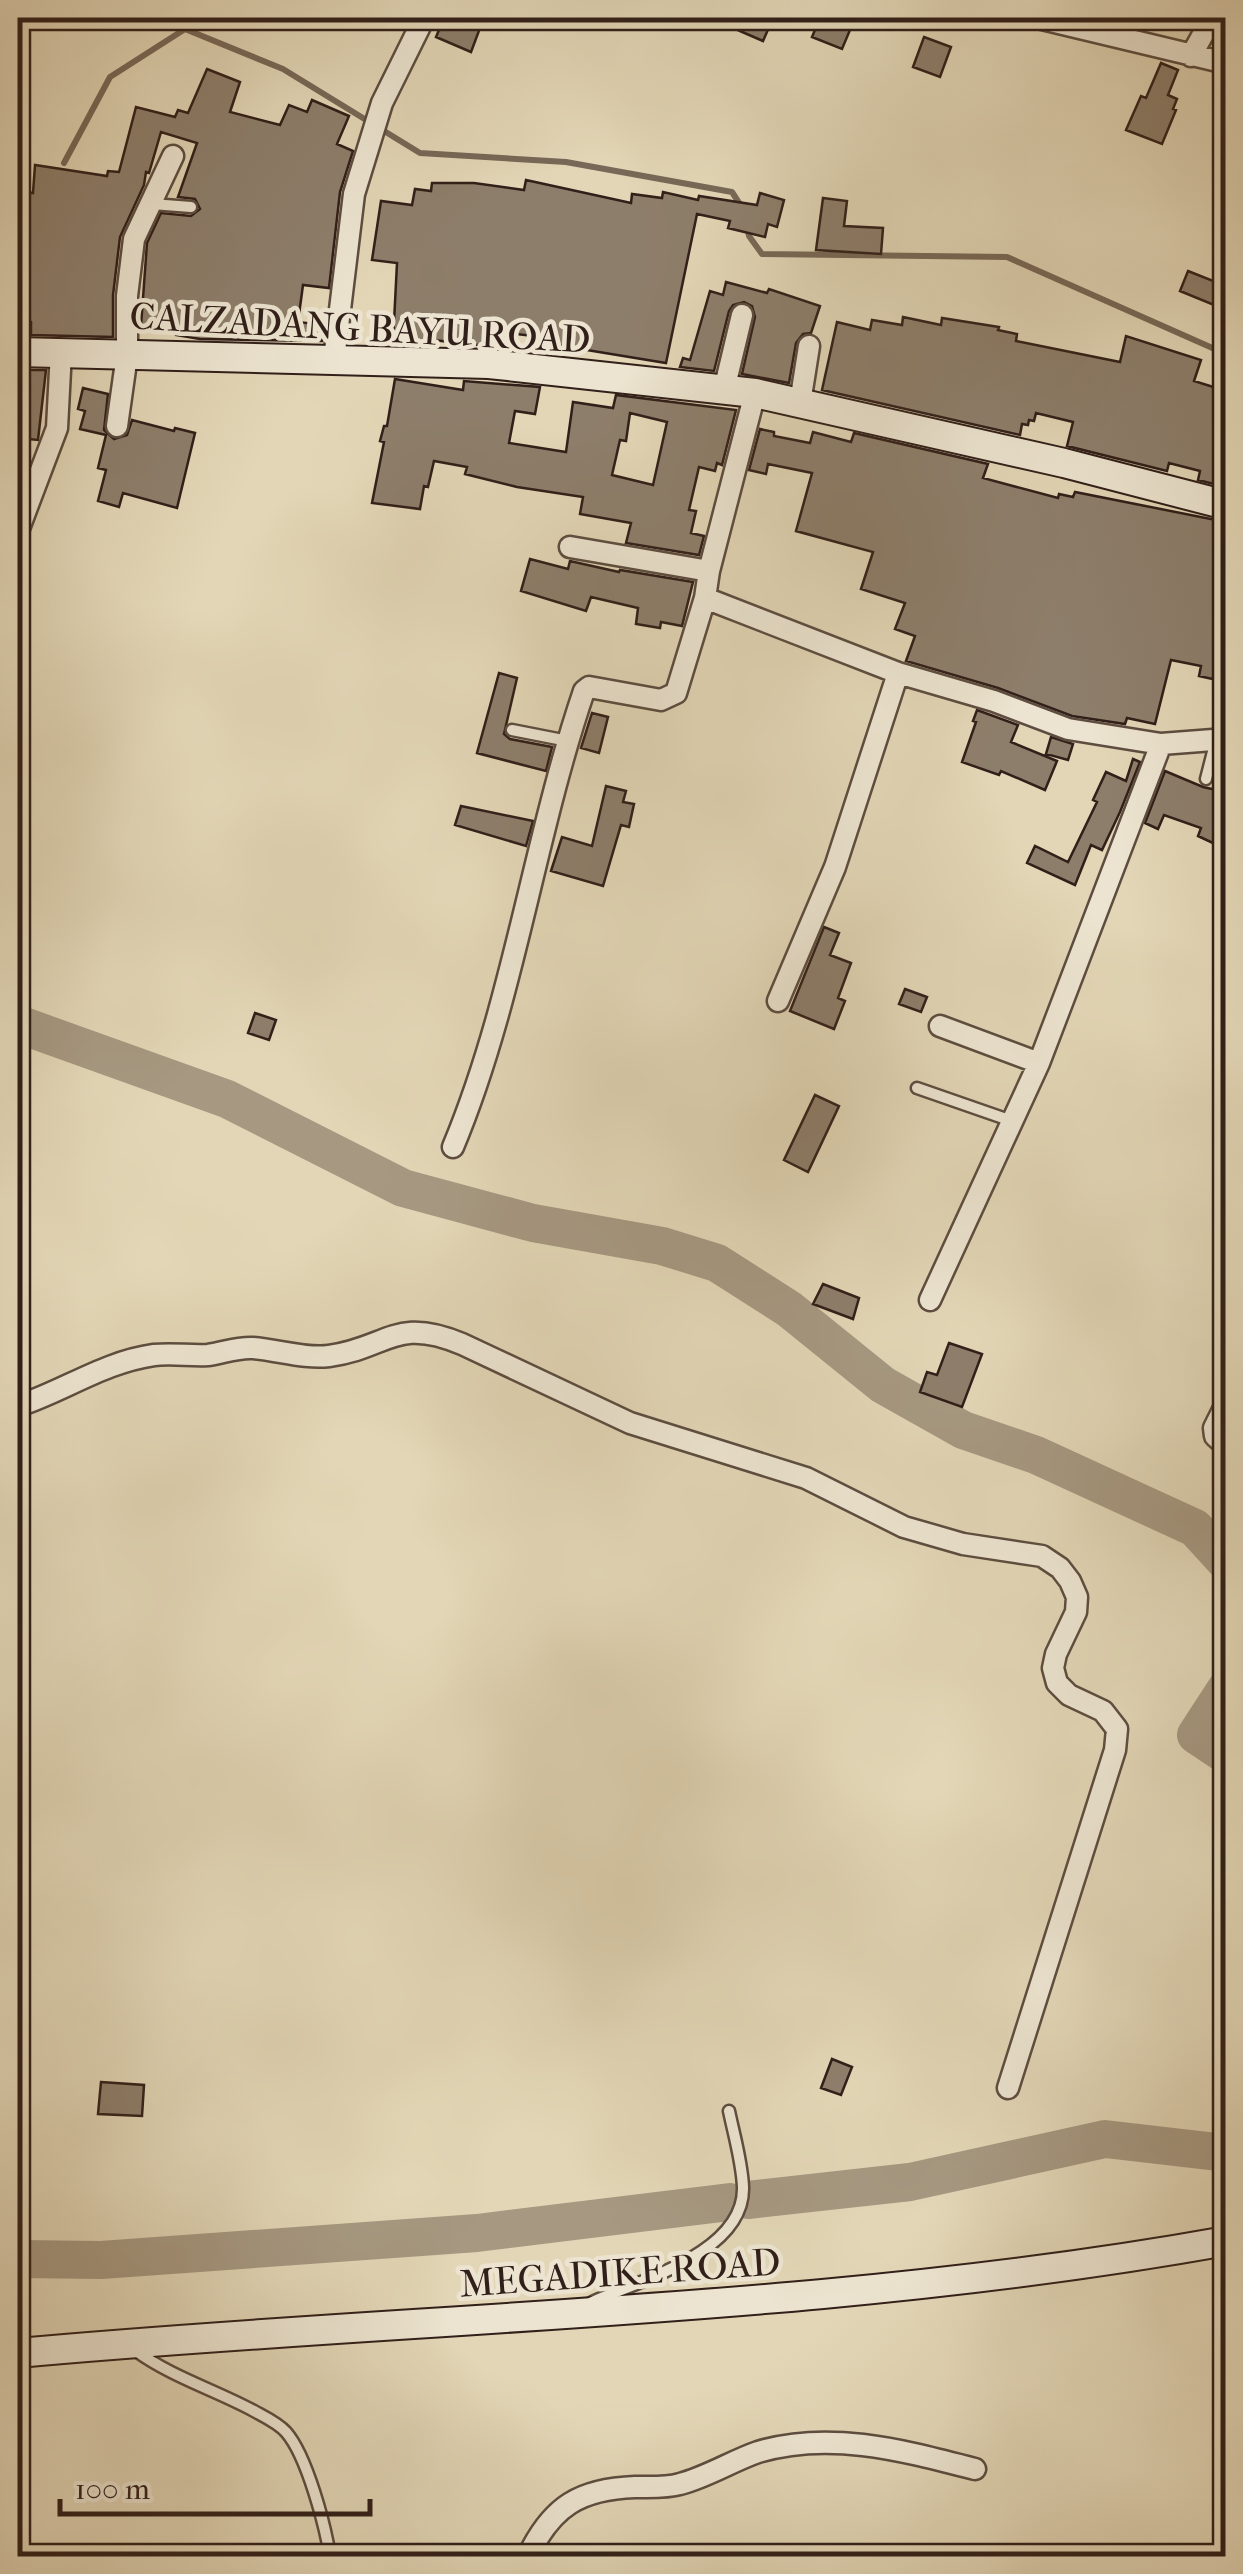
<svg xmlns="http://www.w3.org/2000/svg" width="1243" height="2574" font-family="'IM FELL French Canon',serif">
	<rect width="100%" height="100%" fill="#e2d6b6"/>
	<filter id="stains"><feTurbulence type="fractalNoise" baseFrequency=".002" numOctaves="4"/><feColorMatrix values="0 0 0 0 .2 0 0 0 0 .09 0 0 0 0 .02 0 0 0 .5 -.17"/></filter>
	<radialGradient id="worn" r=".72"><stop offset=".6" stop-color="#630" stop-opacity="0"/><stop offset="1" stop-color="#630" stop-opacity=".3"/></radialGradient>
	<g fill="none" stroke-linecap="round" stroke-linejoin="round">
		<!-- stream -->
		<path stroke="#776857" stroke-width="6" d="M 64,163 L 110,77 L 185,29 L 283,69 L 420,153 L 566,162 L 732,192 L 743,209
			M 747,226 L 749,236 L 762,254 L 1007,257 L 1226,354"/>
		<!-- river -->
		<path stroke="#a69881" stroke-width="38" d="M 18,1024 L 227,1099 L 403,1188 L 533,1223 L 662,1246 L 717,1263 L 789,1309 L 883,1385 L 963,1430 L 1036,1455 L 1195,1528 L 1226,1562
			M 1226,1689 L 1196,1735 L 1226,1755
			M 748,2200 L 910,2182 L 1105,2139 L 1226,2153
			M 18,2259 L 101,2260 L 477,2233 L 730,2202"/>
	</g>
	<!-- building -->
	<path fill="#8d7e6b" stroke="#311f19" stroke-width="2.5" fill-rule="evenodd" d="M 444,18 L 453,18 L 480,28 L 471,52 L 436,37 Z
		M 710,18 L 773,18 L 763,41 Z
		M 820,18 L 855,18 L 842,49 L 812,37 Z
		M 924,37 L 951,47 L 940,77 L 913,67 Z
		M 1161,63 L 1178,70 L 1168,95 L 1177,99 L 1173,109 L 1176,110 L 1162,144 L 1126,130 L 1141,96 L 1146,98 Z
		M 207,69 L 240,82 L 230,112 L 280,125 L 289,105 L 307,112 L 312,100 L 349,116 L 337,144 L 353,151 L 340,192 L 329,288 L 303,285 L 298,322 L 324,325 L 322,341 L 200,339 L 176,335 L 176,330 L 141,326 L 147,243 L 161,213 L 191,216 L 200,209 L 195,199 L 178,197 L 197,143 L 161,132 L 149,173 L 146,172 L 144,185 L 120,237 L 113,295 L 113,337 L 31,335 L 31,322 L 18,320 L 18,274 L 20,274 L 23,230 L 18,229 L 18,191 L 33,193 L 35,165 L 107,176 L 108,171 L 119,172 L 136,107 L 175,117 L 178,110 L 188,113 Z
		M 526,180 L 631,203 L 632,194 L 662,198 L 663,192 L 698,200 L 699,196 L 757,205 L 760,193 L 784,200 L 777,227 L 768,224 L 765,237 L 728,228 L 730,221 L 697,214 L 666,363 L 550,344 L 550,338 L 499,332 L 498,347 L 432,340 L 432,344 L 419,345 L 393,342 L 397,263 L 372,260 L 381,201 L 412,205 L 415,189 L 431,191 L 432,183 L 474,183 L 524,190 Z
		M 823,198 L 847,201 L 844,226 L 883,228 L 881,254 L 816,250 Z
		M 1188,271 L 1226,286 L 1226,310 L 1180,291 Z
		M 726,282 L 767,293 L 769,289 L 820,306 L 811,333 L 803,334 L 796,343 L 789,383 L 742,374 L 755,317 L 752,306 L 744,302 L 733,305 L 729,311 L 714,371 L 680,367 L 683,358 L 690,360 L 710,291 L 723,295 Z
		M 903,317 L 941,325 L 942,318 L 999,327 L 998,330 L 1017,334 L 1016,341 L 1120,362 L 1126,336 L 1201,360 L 1194,381 L 1226,391 L 1226,487 L 1198,480 L 1200,471 L 1169,463 L 1167,471 L 1067,446 L 1073,422 L 1036,413 L 1034,421 L 1029,420 L 1028,425 L 1022,424 L 1020,435 L 822,390 L 837,322 L 870,330 L 872,320 L 902,325 Z
		M 30,370 L 46,370 L 38,440 L 18,438 L 18,384 L 23,385 L 25,371 Z
		M 395,379 L 463,390 L 464,381 L 540,387 L 535,414 L 515,411 L 509,443 L 566,452 L 573,402 L 613,408 L 616,395 L 736,410 L 722,465 L 717,463 L 715,471 L 699,467 L 689,510 L 696,511 L 691,533 L 704,536 L 699,555 L 626,543 L 631,523 L 580,514 L 583,497 L 517,487 L 465,474 L 467,467 L 434,461 L 428,487 L 424,486 L 420,509 L 372,503 L 384,442 L 380,441 L 384,426 L 387,426 ZM 630,413 L 667,422 L 653,485 L 612,475 L 620,440 L 626,441 Z
		M 83,388 L 108,394 L 104,430 L 114,439 L 127,435 L 132,420 L 174,431 L 175,428 L 195,433 L 177,508 L 123,493 L 119,507 L 98,501 L 106,470 L 98,468 L 106,435 L 80,429 L 85,411 L 78,409 Z
		M 760,429 L 774,432 L 774,436 L 810,443 L 813,432 L 851,442 L 854,433 L 988,464 L 983,478 L 1058,498 L 1059,494 L 1073,497 L 1075,492 L 1226,522 L 1226,596 L 1216,633 L 1226,635 L 1226,682 L 1199,676 L 1201,666 L 1171,660 L 1155,724 L 1127,718 L 1125,724 L 1072,716 L 998,688 L 906,661 L 915,636 L 895,629 L 905,603 L 861,589 L 873,552 L 796,531 L 812,473 L 768,464 L 766,474 L 749,470 Z
		M 530,559 L 568,569 L 570,561 L 619,572 L 620,570 L 693,582 L 682,626 L 661,622 L 660,628 L 636,624 L 638,608 L 591,597 L 586,611 L 521,591 Z
		M 499,673 L 517,678 L 504,734 L 510,739 L 552,747 L 546,771 L 477,753 Z
		M 977,710 L 1018,725 L 1011,742 L 1057,761 L 1045,790 L 1001,771 L 999,775 L 962,762 L 976,722 L 973,721 Z
		M 592,713 L 608,717 L 599,753 L 581,748 Z
		M 1051,737 L 1073,744 L 1068,760 L 1046,754 Z
		M 1133,759 L 1140,762 L 1120,812 L 1102,850 L 1091,845 L 1075,885 L 1027,863 L 1035,846 L 1068,862 L 1097,802 L 1093,800 L 1106,772 L 1126,781 Z
		M 1165,771 L 1203,787 L 1226,792 L 1226,817 L 1215,844 L 1198,836 L 1201,828 L 1164,815 L 1158,829 L 1145,823 Z
		M 606,786 L 626,791 L 623,802 L 634,804 L 629,827 L 621,825 L 603,886 L 551,871 L 562,837 L 592,846 Z
		M 461,806 L 533,821 L 526,846 L 455,825 Z
		M 824,927 L 839,933 L 830,955 L 851,963 L 838,998 L 845,1001 L 834,1029 L 790,1011 Z
		M 905,989 L 927,997 L 921,1012 L 899,1004 Z
		M 255,1013 L 276,1020 L 269,1040 L 248,1033 Z
		M 815,1095 L 839,1106 L 808,1172 L 784,1160 Z
		M 823,1284 L 859,1298 L 853,1319 L 813,1304 Z
		M 949,1343 L 982,1354 L 962,1407 L 920,1392 L 927,1372 L 937,1375 Z
		M 832,2059 L 852,2067 L 841,2095 L 821,2088 Z
		M 101,2082 L 144,2085 L 142,2116 L 98,2114 Z"/>
	<g fill="none" stroke-linecap="round" stroke-linejoin="round">
		<defs>
			<path id="lane" d="M 152,204 L 191,207
				M 512,730 L 568,741
				M 1206,779 L 1216,740
				M 917,1088 L 1012,1121
				M 592,2302 C 641,2280 745,2252 743,2187 C 742,2162 734,2135 729,2111
				M 136,2351 C 172,2377 215,2390 254,2411 C 265,2417 278,2423 286,2432 C 307,2456 325,2525 330,2556"/>
			<path id="street" d="M 1038,18 L 1226,63
				M 1191,56 L 1212,18
				M 334,359 L 354,194 L 382,103 L 424,18
				M 724,390 L 742,315
				M 800,403 L 809,346
				M 117,426 L 127,355 L 127,296 L 134,239 L 173,156
				M 18,531 L 57,428 L 61,351
				M 570,547 L 709,571
				M 705,598 L 898,673 L 994,701 L 1068,729 L 1161,744 L 1226,739
				M 778,1001 L 835,867 L 898,673
				M 940,1026 L 1039,1063
				M 453,1147 C 514,1001 533,841 584,691 L 589,687 L 661,700 L 676,693 L 705,598 L 709,571 L 755,393
				M 930,1300 L 1039,1063 L 1161,744
				M 1226,1404 L 1214,1428 L 1215,1436 L 1226,1446
				M 18,1406 C 64,1391 104,1362 154,1355 C 172,1353 190,1356 208,1355 C 223,1353 237,1347 253,1348 C 278,1350 305,1359 329,1356 C 388,1348 395,1316 462,1344 L 630,1423 L 806,1478 L 904,1527 L 963,1544 L 1042,1556 L 1060,1568 L 1070,1581 L 1077,1597 L 1076,1612 L 1056,1654 L 1053,1668 L 1057,1683 L 1069,1695 L 1103,1711 L 1117,1729 L 1115,1750 L 1008,2088
				M 528,2556 C 552,2506 580,2489 635,2487 C 650,2487 666,2488 680,2484 C 707,2477 732,2461 758,2452 C 830,2430 905,2451 975,2469"/>
			<path id="secondary" d="M 18,352 L 489,364 L 755,393 L 1064,463 L 1226,505
				M 18,2353 C 420,2316 826,2313 1226,2241"/>
		</defs>
		<!-- lane casing -->
		<use href="#lane" stroke="#5d4d40" stroke-width="15"/>
		<!-- street casing -->
		<use href="#street" stroke="#5d4d40" stroke-width="25"/>
		<!-- secondary casing -->
		<use href="#secondary" stroke="#311f19" stroke-width="32"/>
		<!-- lane -->
		<use href="#lane" stroke="#ece4d0" stroke-width="10"/>
		<!-- street -->
		<use href="#street" stroke="#ece4d0" stroke-width="20"/>
		<!-- secondary -->
		<use href="#secondary" stroke="#ece4d0" stroke-width="28"/>
	</g>
	<g text-anchor="middle" dominant-baseline="central" stroke-width="9" stroke-linejoin="round" paint-order="stroke">
		<!-- street labels -->
		<g font-size="38" fill="#311f19" stroke="#ece4d0">
			<text transform="translate(360 328) rotate(3)">CALZADANG BAYU ROAD</text>
			<text transform="translate(620 2273) rotate(-4)">MEGADIKE ROAD</text>
		</g>
	</g>
	<!-- margin -->
	<rect width="1243" height="2574" fill="none" stroke="#e2d6b6" stroke-width="60"/>
	<rect x="20" y="20" width="1203" height="2534" fill="none" stroke="#311f19" stroke-width="5"/>
	<rect x="30" y="30" width="1183" height="2514" fill="none" stroke="#311f19" stroke-width="2.5"/>
	<!-- scale -->
	<path d="M60 2499v15h310v-15" fill="none" stroke="#311f19" stroke-width="5"/>
	<text x="75" y="2499" font-size="30" fill="#311f19" stroke="#ece4d0" stroke-width="8" paint-order="stroke">100 m</text>
	<rect width="100%" height="100%" filter="url(#stains)"/>
	<rect width="100%" height="100%" fill="url(#worn)"/>
</svg>
